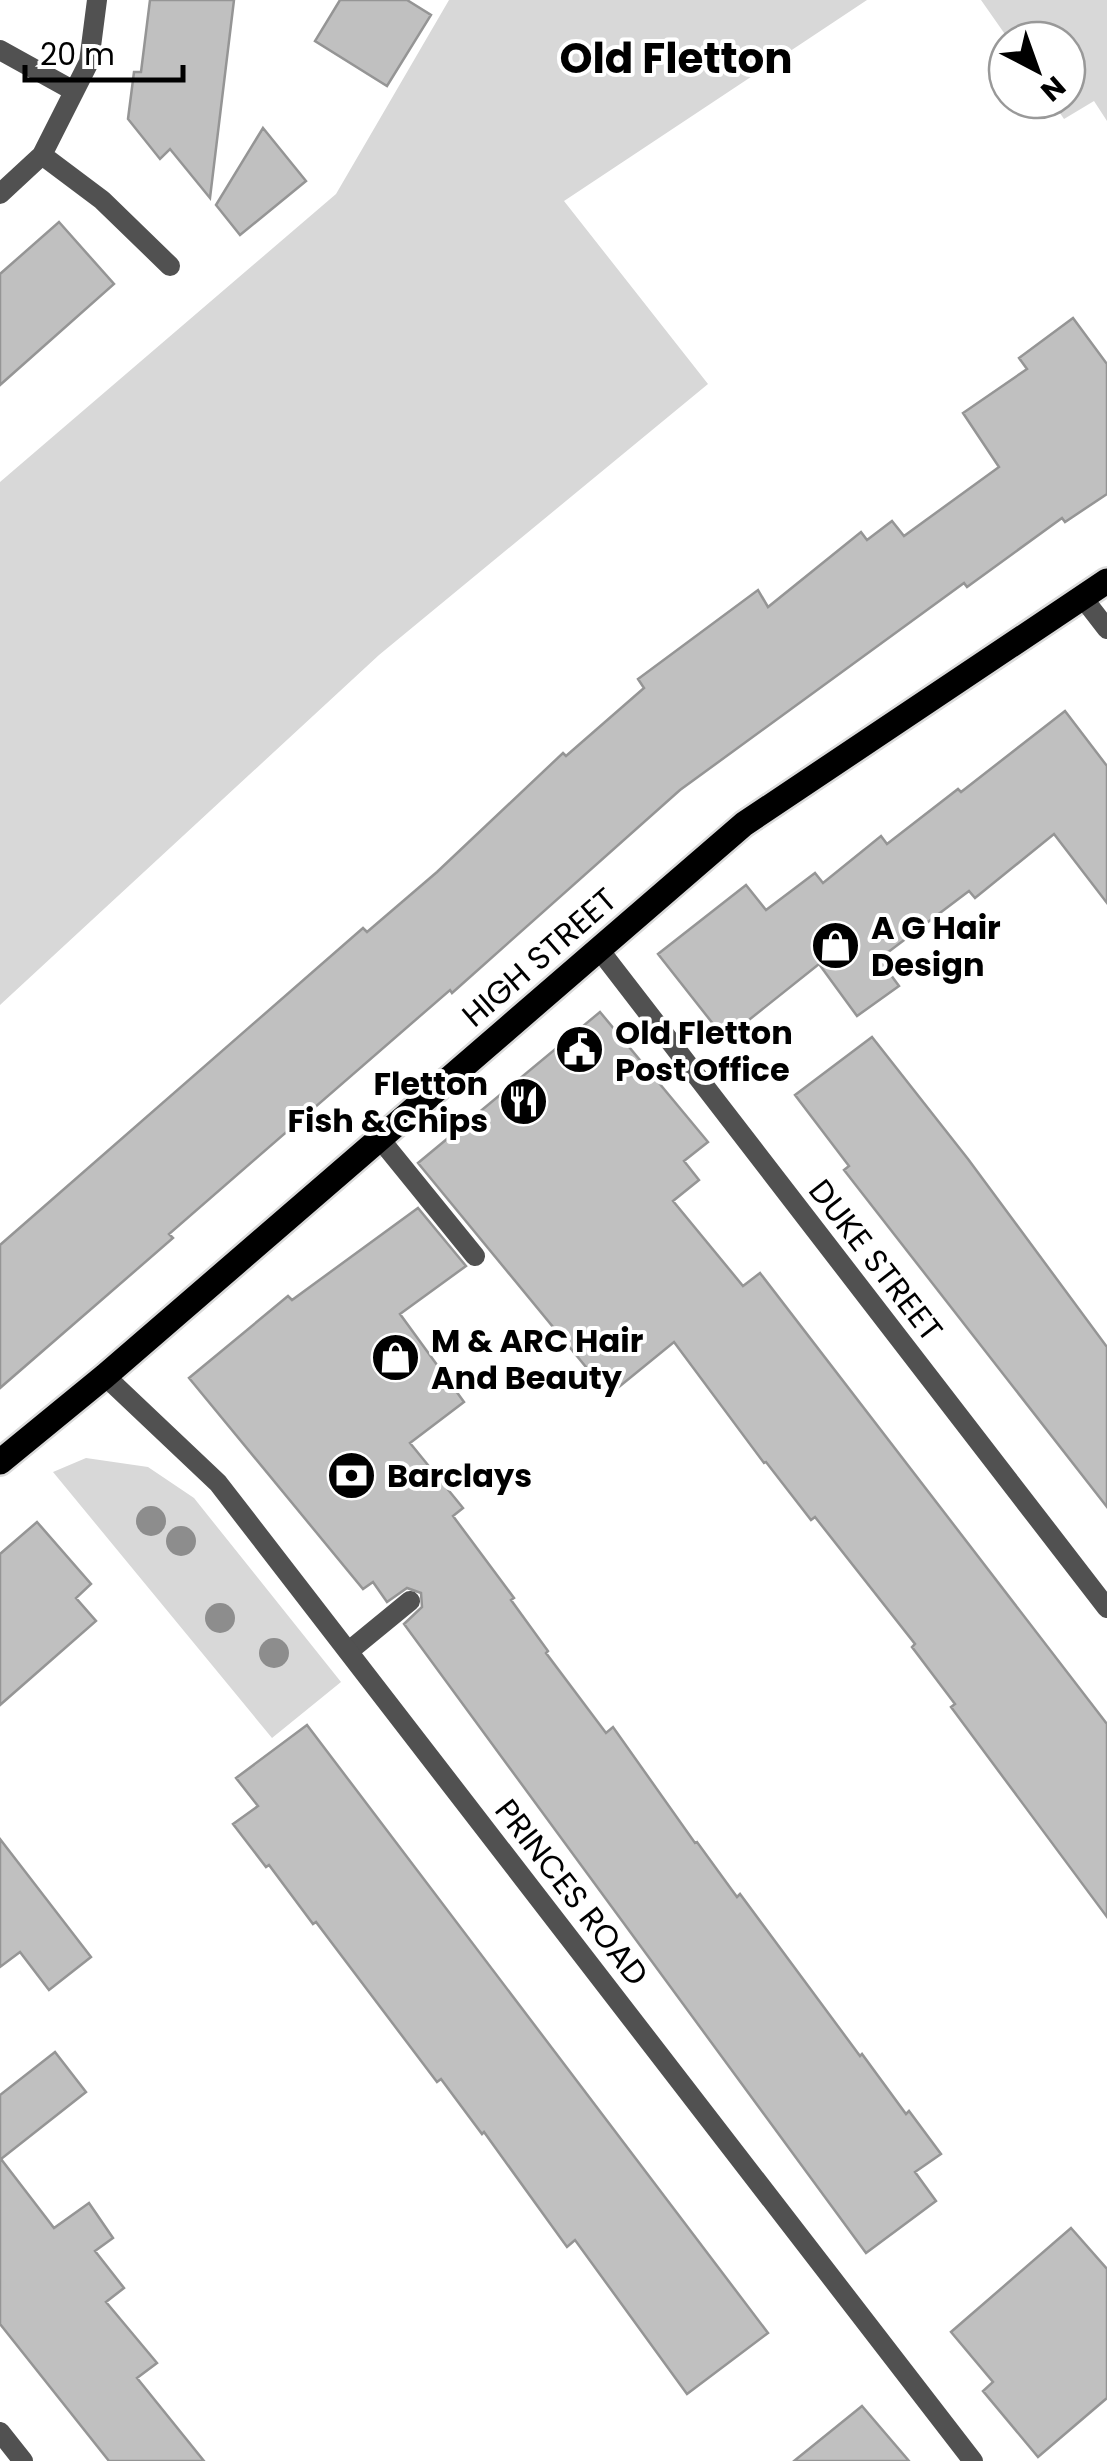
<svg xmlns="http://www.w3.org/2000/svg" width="1107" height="2461" font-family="Poppins,sans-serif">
	<rect width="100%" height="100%" fill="#fff"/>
	<!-- green -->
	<path fill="#d8d8d8" d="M 449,0 L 867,0 L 564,201 L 708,384 L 379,655 L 0,1005 L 0,482 L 336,194 Z
		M 981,0 L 1107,0 L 1107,121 L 1094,101 L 1064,119 L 1051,100 L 1067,100 L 1067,40 L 1009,40 Z
		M 86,1458 L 148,1467 L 194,1498 L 341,1682 L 272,1738 L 53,1472 Z"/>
	<!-- building -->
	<path fill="#c0c0c0" stroke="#959595" stroke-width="2.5" d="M 150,0 L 234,0 L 210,198 L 170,149 L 160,159 L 128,119 L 134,72 L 141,72 Z
		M 340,0 L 407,0 L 431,15 L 387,86 L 315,41 Z
		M 263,128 L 306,181 L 240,235 L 216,205 Z
		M 59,222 L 114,284 L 0,385 L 0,274 Z
		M 1073,318 L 1107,364 L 1107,494 L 1065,522 L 1062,518 L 967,587 L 964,583 L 680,790 L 452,993 L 450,990 L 169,1234 L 173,1238 L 0,1388 L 0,1245 L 363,928 L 367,932 L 437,872 L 563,753 L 566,756 L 644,688 L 638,679 L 758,590 L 768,607 L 861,532 L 867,540 L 892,521 L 904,536 L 999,467 L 963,413 L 1027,369 L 1019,358 Z
		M 1065,711 L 1107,766 L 1107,903 L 1054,834 L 975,898 L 969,891 L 879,959 L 899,986 L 857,1016 L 819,964 L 725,1039 L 658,954 L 746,885 L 766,910 L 815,873 L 823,883 L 881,836 L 887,844 L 958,789 L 961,792 Z
		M 600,1012 L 708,1142 L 684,1161 L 699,1180 L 673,1201 L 743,1286 L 760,1273 L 1107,1724 L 1107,1917 L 951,1707 L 955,1704 L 912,1647 L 915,1644 L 815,1517 L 811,1520 L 766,1462 L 764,1463 L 674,1342 L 609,1395 L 418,1163 Z
		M 872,1037 L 968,1159 L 1107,1347 L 1107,1507 L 844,1170 L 849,1166 L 795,1095 Z
		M 418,1208 L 466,1266 L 400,1314 L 464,1402 L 410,1443 L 463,1508 L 453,1516 L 514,1598 L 511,1600 L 548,1651 L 546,1653 L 606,1733 L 613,1727 L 695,1843 L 697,1842 L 737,1897 L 740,1894 L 860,2056 L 862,2054 L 906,2114 L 909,2111 L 941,2154 L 915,2172 L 936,2201 L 866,2253 L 404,1624 L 422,1607 L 421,1593 L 407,1588 L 387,1602 L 373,1582 L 363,1589 L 189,1378 L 288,1296 L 292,1300 Z
		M 37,1522 L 91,1584 L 76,1598 L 96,1621 L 0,1705 L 0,1554 Z
		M 307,1725 L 768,2333 L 687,2394 L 575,2240 L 567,2247 L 484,2132 L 482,2134 L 441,2079 L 437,2082 L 316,1922 L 313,1924 L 269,1865 L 266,1867 L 233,1824 L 258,1806 L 236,1778 Z
		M 0,1839 L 91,1957 L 49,1990 L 20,1952 L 0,1967 Z
		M 55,2052 L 86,2092 L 1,2159 L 54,2228 L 89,2203 L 113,2238 L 95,2251 L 124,2288 L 106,2302 L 157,2363 L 137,2378 L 204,2461 L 109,2461 L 0,2324 L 0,2095 Z
		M 1071,2228 L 1107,2269 L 1107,2398 L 1038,2457 L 983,2391 L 993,2382 L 951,2332 Z
		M 862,2406 L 909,2461 L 794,2461 Z"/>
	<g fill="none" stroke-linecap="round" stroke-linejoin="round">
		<defs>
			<path id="primary" d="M 0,1462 L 105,1376 L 744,824 L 1107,581"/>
		</defs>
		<!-- primary casing -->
		<use href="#primary" stroke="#dbdbdb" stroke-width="30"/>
		<!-- service -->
		<path stroke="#515151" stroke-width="20" d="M 380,1139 L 475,1256
			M 349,1651 L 410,1601"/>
		<!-- minor -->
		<path stroke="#515151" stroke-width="20" d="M 0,50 L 74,91
			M 42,155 L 102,200 L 170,266
			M 0,194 L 42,155 L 89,62 L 97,0
			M 1083,598 L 1107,629
			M 598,948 L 1107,1608
			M 105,1376 L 218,1483 L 973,2461
			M 0,2432 L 23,2461"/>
		<!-- primary -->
		<use href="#primary" stroke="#000" stroke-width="25"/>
	</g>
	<!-- trees -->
	<g fill="#8d8d8d">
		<circle cx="151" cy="1521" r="15"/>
		<circle cx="181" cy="1541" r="15"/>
		<circle cx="220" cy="1618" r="15"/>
		<circle cx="274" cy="1653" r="15"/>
	</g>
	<!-- icons -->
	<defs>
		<symbol id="shop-disc" viewBox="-11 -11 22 22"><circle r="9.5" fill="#000" stroke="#fff"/><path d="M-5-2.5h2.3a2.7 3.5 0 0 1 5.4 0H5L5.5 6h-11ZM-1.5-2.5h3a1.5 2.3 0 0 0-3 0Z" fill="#fff"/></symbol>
		<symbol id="civic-disc" viewBox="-11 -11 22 22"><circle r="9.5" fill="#000" stroke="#fff"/><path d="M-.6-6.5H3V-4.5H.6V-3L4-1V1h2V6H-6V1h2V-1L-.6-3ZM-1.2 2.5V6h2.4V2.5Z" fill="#fff"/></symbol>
		<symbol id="restaurant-disc" viewBox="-11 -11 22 22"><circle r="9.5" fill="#000" stroke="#fff"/><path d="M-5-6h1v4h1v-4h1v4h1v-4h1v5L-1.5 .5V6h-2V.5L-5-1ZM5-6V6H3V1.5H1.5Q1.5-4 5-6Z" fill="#fff"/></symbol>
		<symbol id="bank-disc" viewBox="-11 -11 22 22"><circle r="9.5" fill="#000" stroke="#fff"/><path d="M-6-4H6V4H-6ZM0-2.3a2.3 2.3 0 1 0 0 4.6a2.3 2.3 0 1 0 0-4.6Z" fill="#fff"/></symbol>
	</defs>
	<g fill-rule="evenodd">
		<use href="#shop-disc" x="808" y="918" width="55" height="55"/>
		<use href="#civic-disc" x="552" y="1022" width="55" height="55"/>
		<use href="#restaurant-disc" x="496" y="1074" width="55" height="55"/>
		<use href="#shop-disc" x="368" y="1330" width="55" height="55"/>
		<use href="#bank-disc" x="324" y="1448" width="55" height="55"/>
	</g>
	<g text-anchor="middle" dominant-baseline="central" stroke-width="8" stroke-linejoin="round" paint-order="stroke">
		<!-- poi labels -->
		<g font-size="32" font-weight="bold" fill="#000" stroke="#fff" text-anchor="start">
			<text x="871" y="927">A G Hair<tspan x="871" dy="37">Design</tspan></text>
			<text x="615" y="1032">Old Fletton<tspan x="615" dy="37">Post Office</tspan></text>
			<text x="488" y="1083" text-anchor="end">Fletton<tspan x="488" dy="37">Fish &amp; Chips</tspan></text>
			<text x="431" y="1340">M &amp; ARC Hair<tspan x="431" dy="37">And Beauty</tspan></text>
			<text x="387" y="1475">Barclays</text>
		</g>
		<!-- street labels -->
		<g font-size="32" fill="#000" stroke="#fff">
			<text transform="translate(539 957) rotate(-41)">HIGH STREET</text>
			<text transform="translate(876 1260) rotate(52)">DUKE STREET</text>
			<text transform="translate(572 1892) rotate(52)">PRINCES ROAD</text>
		</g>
		<!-- district labels -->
		<g font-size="42" font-weight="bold" fill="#000" stroke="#fff">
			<text x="676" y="58">Old Fletton</text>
		</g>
	</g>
	<!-- north arrow -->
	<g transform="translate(1037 70) rotate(139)"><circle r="48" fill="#ffffff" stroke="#999999" stroke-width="2.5"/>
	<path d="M0-8L18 38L0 25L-18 38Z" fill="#000000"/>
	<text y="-15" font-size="28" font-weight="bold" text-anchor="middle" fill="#000000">N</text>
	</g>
	<!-- scale -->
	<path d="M25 65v15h158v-15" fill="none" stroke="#000000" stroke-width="5"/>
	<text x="40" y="65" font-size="30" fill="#000000" stroke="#ffffff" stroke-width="8" paint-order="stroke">20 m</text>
</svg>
